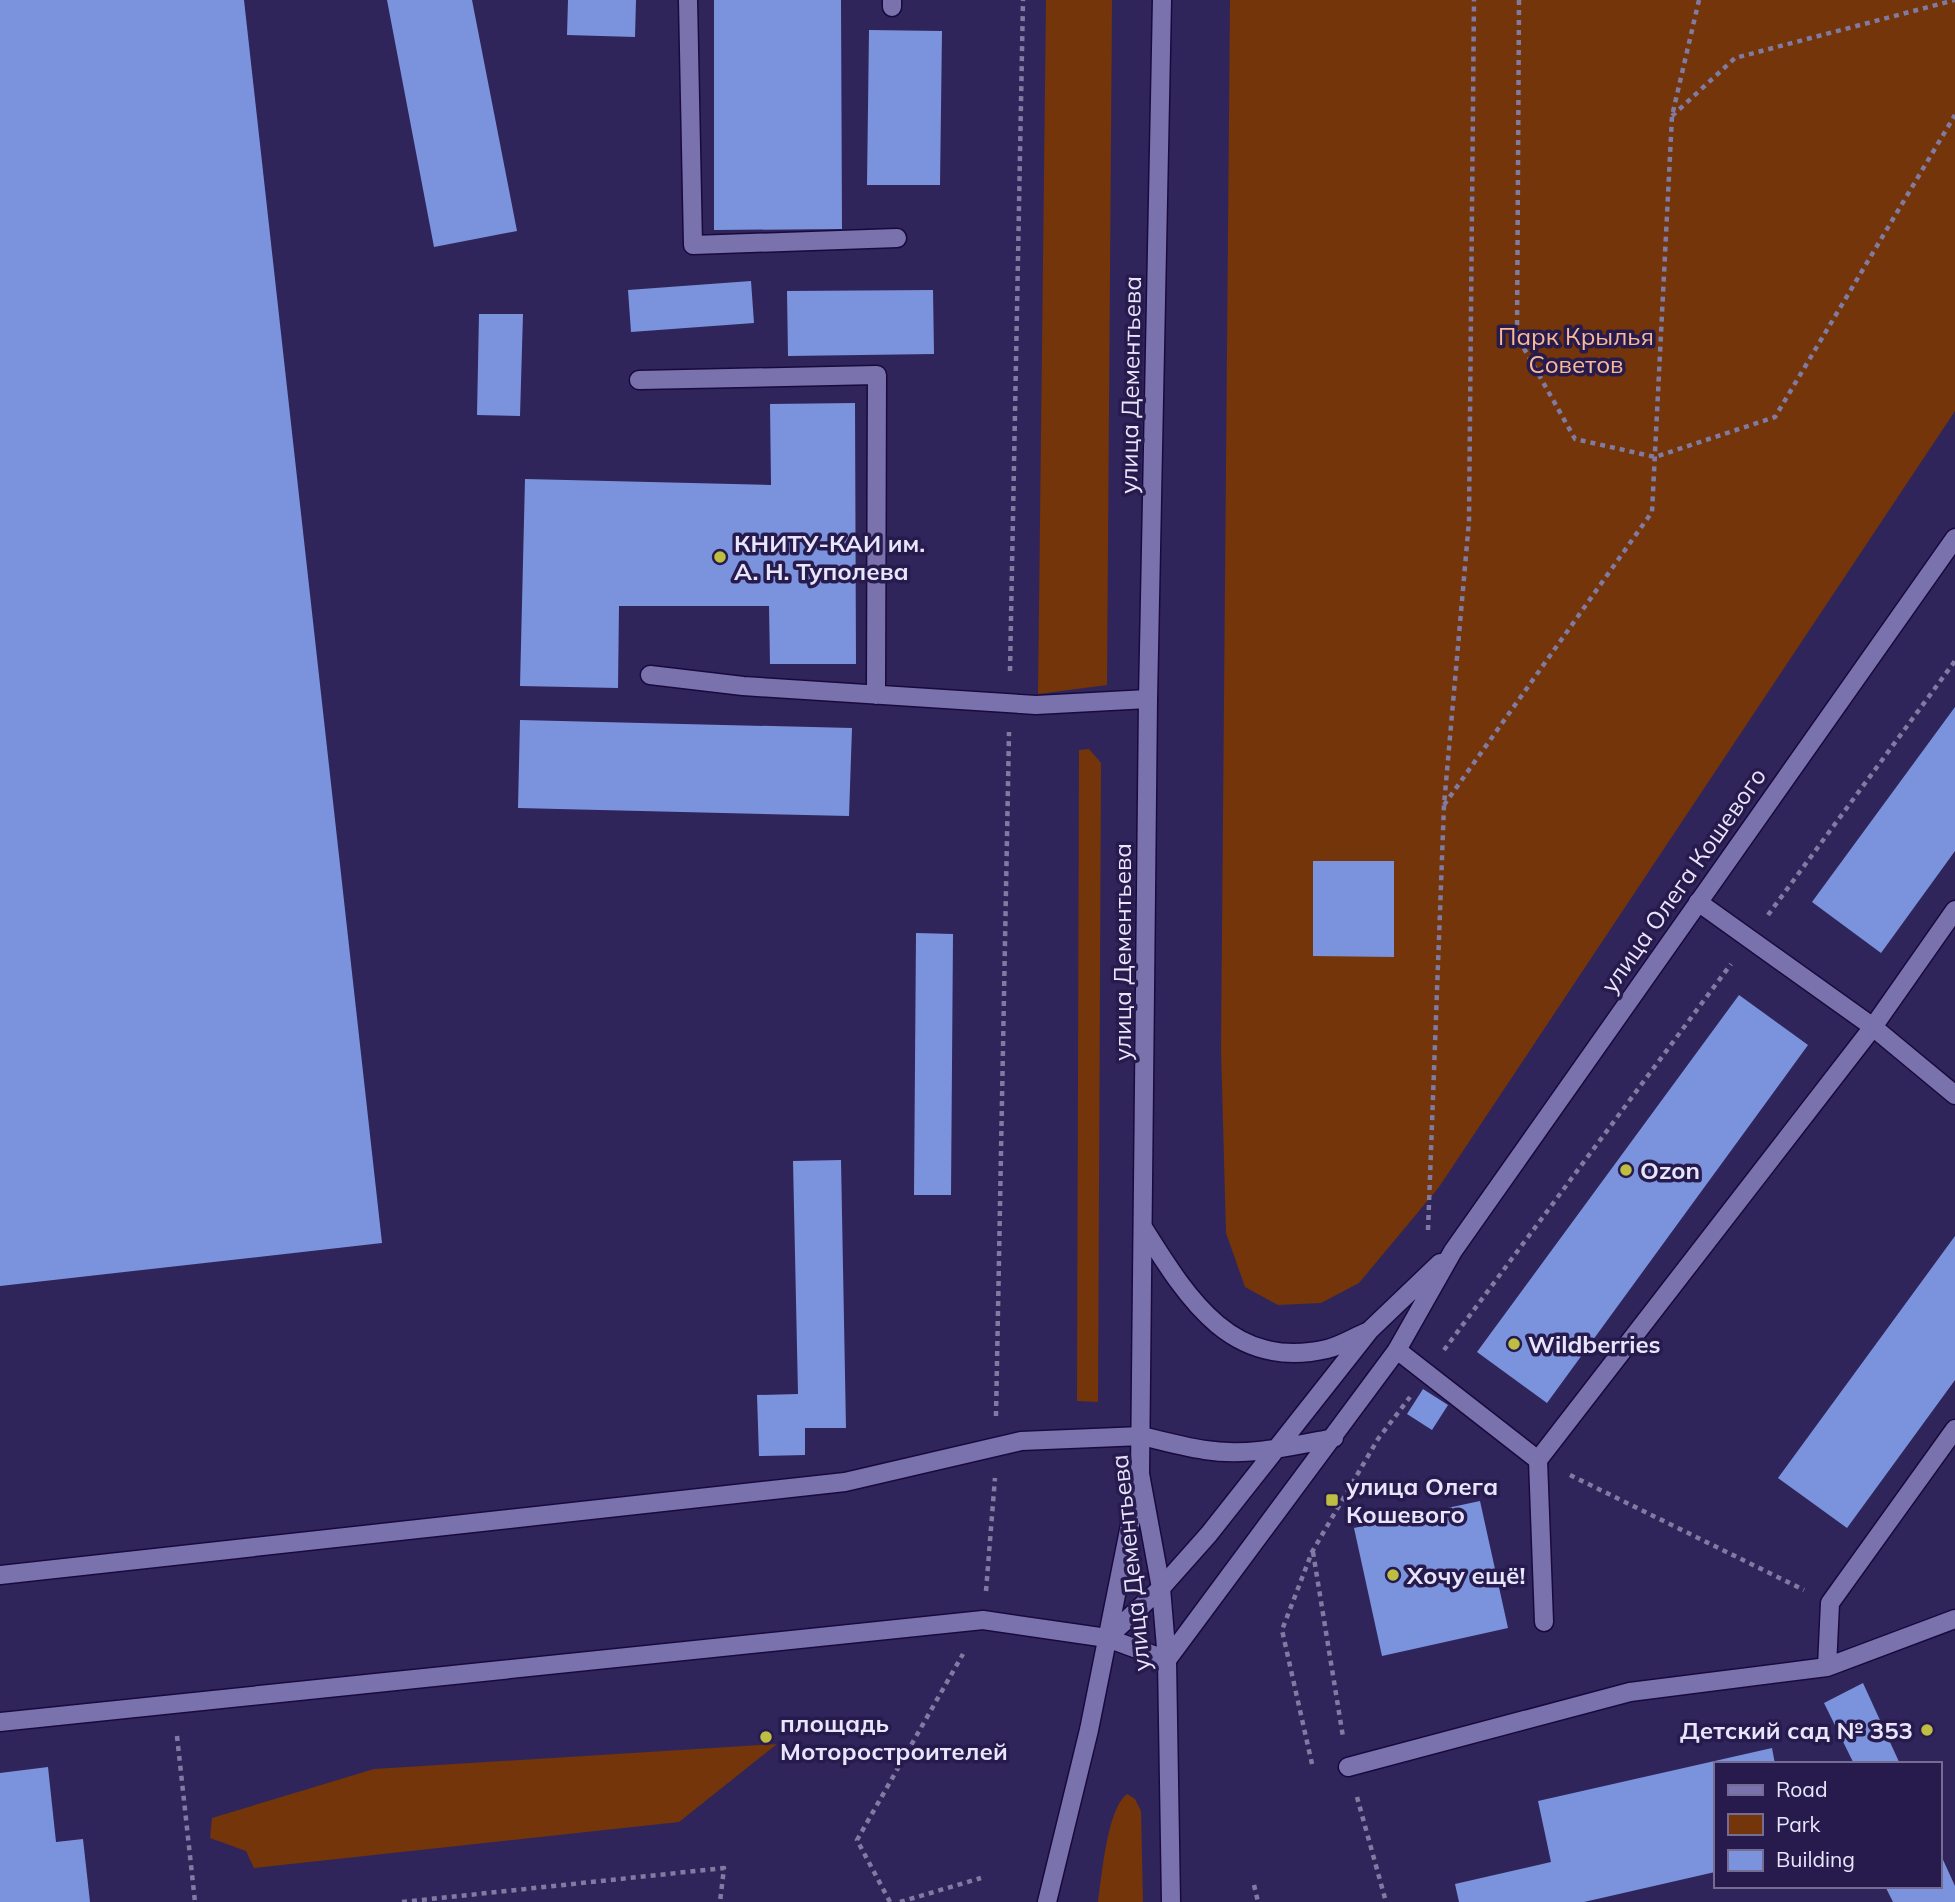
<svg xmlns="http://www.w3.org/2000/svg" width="1955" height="1902" font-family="Mulish,sans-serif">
	<rect width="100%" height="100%" fill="#30255a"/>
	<!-- green -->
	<path fill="#733509" d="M 1046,0 L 1112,0 L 1107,685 L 1038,694 Z
		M 1230,0 L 1955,0 L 1955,411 L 1439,1187 L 1359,1283 L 1321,1303 L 1278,1305 L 1245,1287 L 1226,1233 L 1221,1049 Z
		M 1089,749 L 1101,763 L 1098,1402 L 1077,1401 L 1079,750 Z
		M 777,1744 L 679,1822 L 254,1868 L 246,1851 L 210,1838 L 212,1818 L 374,1769 Z
		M 1127,1794 L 1135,1799 L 1141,1811 L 1143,1902 L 1098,1902 C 1102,1876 1107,1809 1127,1794 Z"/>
	<!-- building -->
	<path fill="#7b93dd" d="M 0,0 L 244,0 L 382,1243 L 0,1286 Z
		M 387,0 L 472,0 L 517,231 L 434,247 Z
		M 568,0 L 636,0 L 635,37 L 567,35 Z
		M 714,0 L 841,0 L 842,229 L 714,230 Z
		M 869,30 L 942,31 L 940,185 L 867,185 Z
		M 751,281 L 754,323 L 631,332 L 628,290 Z
		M 933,290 L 934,354 L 788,356 L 787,291 Z
		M 479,314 L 523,314 L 520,416 L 477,415 Z
		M 855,403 L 856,664 L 770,664 L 769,606 L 619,606 L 618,688 L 520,686 L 525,479 L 771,485 L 770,404 Z
		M 1955,707 L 1955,851 L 1881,953 L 1812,902 Z
		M 520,720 L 852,728 L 849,816 L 518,808 Z
		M 1313,861 L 1394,861 L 1394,957 L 1313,956 Z
		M 916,933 L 953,934 L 951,1195 L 914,1195 Z
		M 1739,995 L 1808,1045 L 1547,1403 L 1477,1352 Z
		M 841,1160 L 846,1428 L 805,1428 L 805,1455 L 759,1456 L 757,1395 L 798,1394 L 793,1161 Z
		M 1955,1236 L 1955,1380 L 1847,1528 L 1778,1478 Z
		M 1423,1389 L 1448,1405 L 1432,1430 L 1407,1414 Z
		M 1480,1501 L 1508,1628 L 1382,1656 L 1354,1528 Z
		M 1863,1683 L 1900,1764 L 1854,1764 L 1824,1703 Z
		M 1772,1748 L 1775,1764 L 1715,1764 L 1715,1872 L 1584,1902 L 1459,1902 L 1455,1884 L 1551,1862 L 1538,1801 Z
		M 48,1767 L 56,1842 L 83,1839 L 90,1902 L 0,1902 L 0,1773 Z
		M 1939,1851 L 1955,1886 L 1955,1902 L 1893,1902 L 1885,1886 L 1939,1886 Z"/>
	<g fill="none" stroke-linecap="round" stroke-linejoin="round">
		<defs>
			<path id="service" d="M 688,0 L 693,245 L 897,238
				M 892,7 L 892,0
				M 639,380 L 877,375 L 876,695
				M 650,675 L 743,686 L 1036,705 L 1148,699
				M 1698,902 L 1873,1027 L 1955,1095
				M 1397,1350 L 1538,1460 L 1873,1027 L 1955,910
				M 1538,1460 L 1544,1622
				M 0,1575 L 845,1482 L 1021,1441 L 1142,1436
				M 1827,1667 L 1830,1603 L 1955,1429
				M 0,1722 L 983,1620 L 1107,1638
				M 1348,1767 L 1630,1692 L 1827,1667 L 1955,1619"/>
			<path id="tertiary" d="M 1144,1229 C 1188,1299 1232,1371 1327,1349 C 1340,1346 1354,1337 1367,1332
				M 1142,1436 C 1162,1441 1184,1447 1205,1450 C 1248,1457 1292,1446 1334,1438
				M 1161,1588 L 1209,1534 L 1370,1330 L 1440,1263
				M 1167,1660 L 1397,1350 L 1453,1251 L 1955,538"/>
			<path id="secondary" d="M 1162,0 L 1148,699 L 1140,1474 L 1161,1588 L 1167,1660 L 1171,1902
				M 1107,1638 L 1161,1588
				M 1107,1638 L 1167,1660
				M 1047,1902 L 1089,1730 L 1138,1485"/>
		</defs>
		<!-- service casing -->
		<use href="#service" stroke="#190a3d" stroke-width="21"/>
		<!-- tertiary casing -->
		<use href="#tertiary" stroke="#190a3d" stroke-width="21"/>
		<!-- secondary casing -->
		<use href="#secondary" stroke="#190a3d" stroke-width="21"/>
		<!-- path -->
		<path stroke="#827ba1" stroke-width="4.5" stroke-dasharray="5 5" stroke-linecap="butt" d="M 1519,0 L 1517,336 L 1575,439 L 1655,457 L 1775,417 L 1955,115
			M 1672,116 L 1735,58 L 1955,0
			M 1010,671 L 1023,0
			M 1444,805 L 1652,512 L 1672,116 L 1699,0
			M 1768,915 L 1955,661
			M 1428,1230 L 1444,805 L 1469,521 L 1474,0
			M 1444,1350 L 1731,964
			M 996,1416 L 1009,732
			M 1570,1475 L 1804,1590
			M 1313,1552 L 1343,1737
			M 986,1591 L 995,1478
			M 177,1736 L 195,1902
			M 1312,1764 L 1282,1630 L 1312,1552 L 1378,1439 L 1410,1397
			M 1357,1797 L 1386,1902
			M 1254,1885 L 1258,1902
			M 402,1902 L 724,1868 L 720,1902
			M 890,1902 L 857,1840 L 963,1654
			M 900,1902 L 981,1878"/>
		<!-- service -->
		<use href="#service" stroke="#7a72ad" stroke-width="18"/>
		<!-- tertiary -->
		<use href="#tertiary" stroke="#7a72ad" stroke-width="18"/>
		<!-- secondary -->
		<use href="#secondary" stroke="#7a72ad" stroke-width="18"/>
	</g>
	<!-- markers -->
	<g fill="#bebf42" stroke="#271b4e" stroke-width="2.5">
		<circle cx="720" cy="557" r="7"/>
		<circle cx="1626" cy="1170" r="7"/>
		<circle cx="1514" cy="1344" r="7"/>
		<rect x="1325" y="1493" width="14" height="14" rx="3.5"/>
		<circle cx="1393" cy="1575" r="7"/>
		<circle cx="1927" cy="1730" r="7"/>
		<circle cx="766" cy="1737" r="7"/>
	</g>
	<g text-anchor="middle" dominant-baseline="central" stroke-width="7" stroke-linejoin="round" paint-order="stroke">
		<!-- park labels -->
		<g font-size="24" fill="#f8b997" stroke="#271b4e">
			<text x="1576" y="336">Парк Крылья<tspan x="1576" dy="28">Советов</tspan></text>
		</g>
		<!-- street labels -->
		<g font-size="24" fill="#e8e6fb" stroke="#271b4e">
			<text transform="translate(1130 385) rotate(-89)">улица Дементьева</text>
			<text transform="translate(1683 880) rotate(-55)">улица Олега Кошевого</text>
			<text transform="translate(1122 952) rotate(-90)">улица Дементьева</text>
			<text transform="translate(1130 1563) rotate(-96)">улица Дементьева</text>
		</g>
		<!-- poi labels -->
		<g font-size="24" font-weight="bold" fill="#e8e6fb" stroke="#271b4e" text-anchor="start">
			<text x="734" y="543">КНИТУ-КАИ им.<tspan x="734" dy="28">А. Н. Туполева</tspan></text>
			<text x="1640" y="1170">Ozon</text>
			<text x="1528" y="1344">Wildberries</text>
			<text x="1346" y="1486">улица Олега<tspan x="1346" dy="28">Кошевого</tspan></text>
			<text x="1407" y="1575">Хочу ещё!</text>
			<text x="780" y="1723">площадь<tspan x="780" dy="28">Моторостроителей</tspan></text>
			<text x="1913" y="1730" text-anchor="end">Детский сад № 353</text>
		</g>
	</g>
	<!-- legend -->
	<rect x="1714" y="1762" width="228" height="126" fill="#271b4e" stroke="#746c93" stroke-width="2"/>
	<rect x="1728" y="1785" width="35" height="10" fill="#7a72ad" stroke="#746c93" stroke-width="2"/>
	<text x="1776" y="1797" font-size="21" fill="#e8e6fb">Road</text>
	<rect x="1728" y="1814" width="35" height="21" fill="#733509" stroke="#746c93" stroke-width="2"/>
	<text x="1776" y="1832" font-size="21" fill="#e8e6fb">Park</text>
	<rect x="1728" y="1850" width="35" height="21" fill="#7b93dd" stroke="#746c93" stroke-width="2"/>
	<text x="1776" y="1867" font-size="21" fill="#e8e6fb">Building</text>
</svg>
